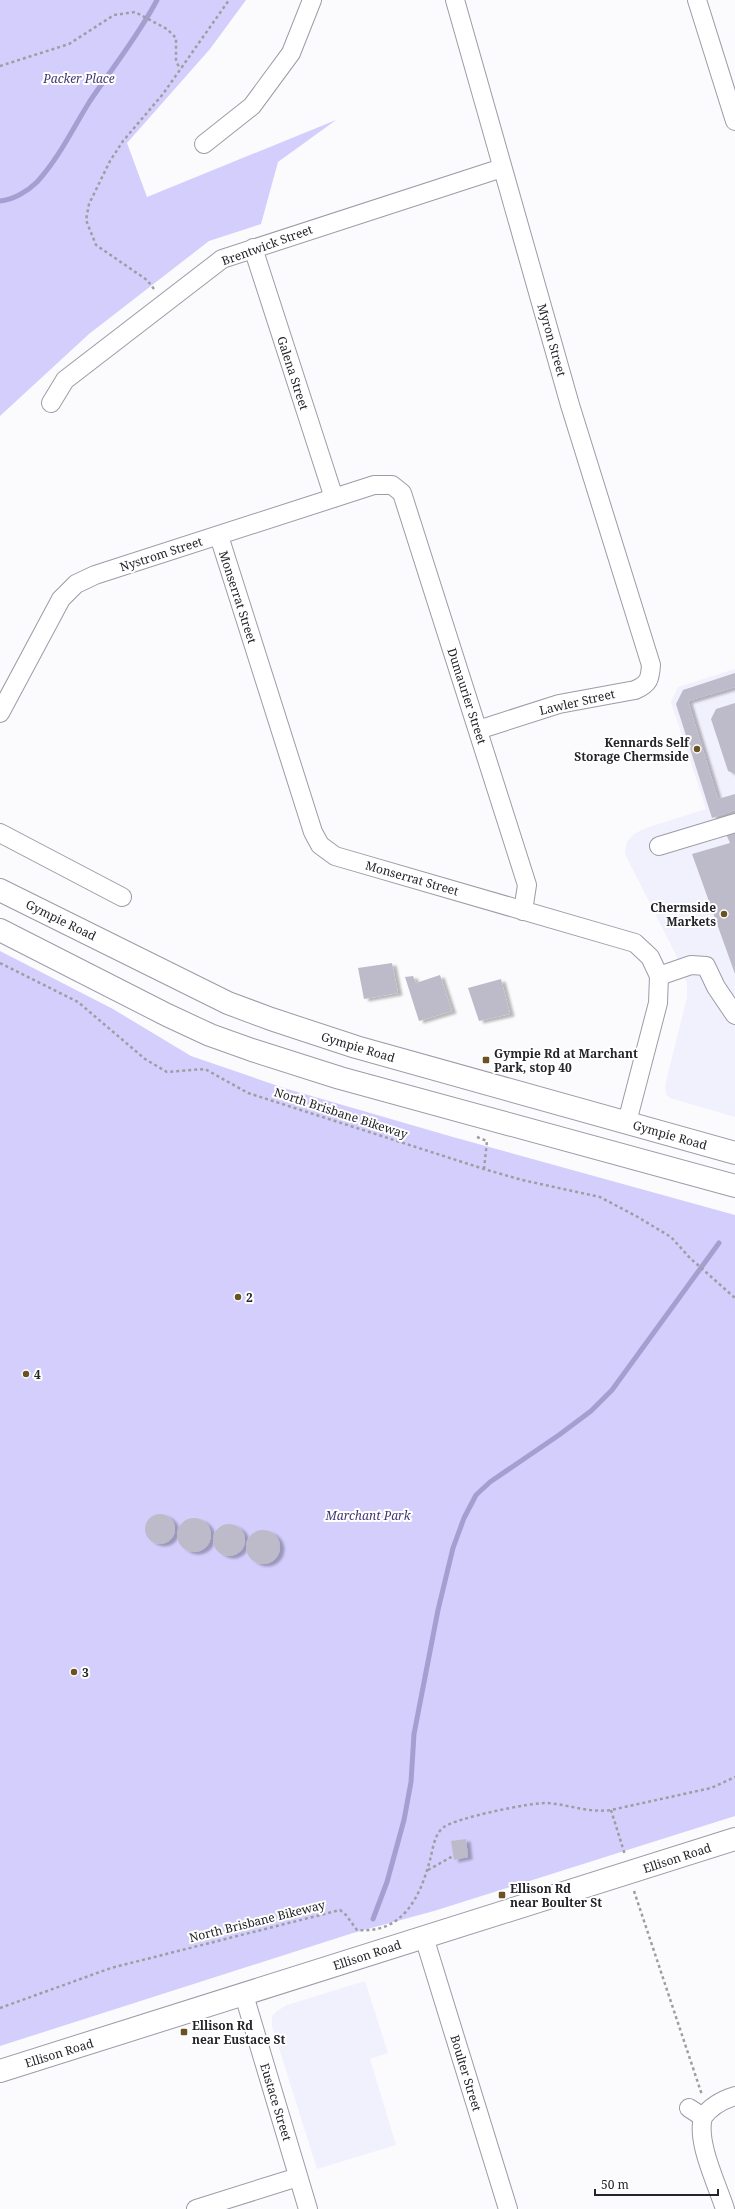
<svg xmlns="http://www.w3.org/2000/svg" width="735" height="2209" font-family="'Noto Serif',serif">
	<defs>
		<filter id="shadow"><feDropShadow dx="4.5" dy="2.5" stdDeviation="1" flood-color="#0004"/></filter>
	</defs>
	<rect width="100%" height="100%" fill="#fbfbfd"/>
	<!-- built -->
	<path fill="#f1f0fd" d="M 735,669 L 735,1117 L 670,1098 L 666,1094 L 665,1086 L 687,998 L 687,983 L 676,955 L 625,854 L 627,842 L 634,834 L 646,828 L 706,809 L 671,702 L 678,687 Z
		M 365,1981 L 388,2053 L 370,2059 L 396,2145 L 317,2169 L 272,2026 L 272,2016 L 277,2011 L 287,2005 Z"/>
	<!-- green -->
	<path fill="#d3cefc" d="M 0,0 L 246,0 L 210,49 L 127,143 L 147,197 L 336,120 L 278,162 L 261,224 L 209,241 L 89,334 L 0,416 Z
		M 0,951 L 113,1009 L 191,1056 L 284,1088 L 453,1137 L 735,1215 L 735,1816 L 434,1911 L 353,1933 L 0,2046 Z"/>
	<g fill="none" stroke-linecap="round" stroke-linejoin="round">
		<!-- stream -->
		<path stroke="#a59fd1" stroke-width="5" d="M 0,201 C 13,200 28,191 37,182 C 59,158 73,128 90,101 C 113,67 138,36 157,0
			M 373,1919 L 387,1882 L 404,1820 L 411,1782 L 414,1734 L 438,1610 L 453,1548 L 464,1518 L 476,1495 L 490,1482 L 559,1435 L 591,1411 L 612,1390 L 719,1243"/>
	</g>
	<!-- building -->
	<path fill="#bdbbc9" filter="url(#shadow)" d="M 735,673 L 735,687 L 688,701 L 718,799 L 735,794 L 735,810 L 712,818 L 676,704 L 683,690 Z
		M 735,703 L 735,774 L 728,771 L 711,719 L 716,709 Z
		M 735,831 L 735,974 L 692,854 L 730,843 L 726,834 Z
		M 392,963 L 398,993 L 364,999 L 358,968 Z
		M 440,975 L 452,1011 L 419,1021 L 405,977 L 413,976 L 416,983 Z
		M 501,979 L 510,1014 L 479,1021 L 468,988 Z
		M145 1529a15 15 0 1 1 30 0a15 15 0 1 1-30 0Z
		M177 1535a17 17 0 1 1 34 0a17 17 0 1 1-34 0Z
		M213 1540a16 16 0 1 1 32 0a16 16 0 1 1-32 0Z
		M246 1547a17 17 0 1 1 34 0a17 17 0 1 1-34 0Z
		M 466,1839 L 468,1857 L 454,1860 L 451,1841 Z"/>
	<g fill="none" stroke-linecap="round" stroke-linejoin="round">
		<defs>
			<path id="minor" d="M 455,0 L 570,405 L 651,665 C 650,679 649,684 635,690 L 559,704 L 478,730
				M 697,0 L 735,121
				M 204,144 L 252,106 L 291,53 L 312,0
				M 253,248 L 334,498
				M 51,403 L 65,380 L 222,259 L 502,168
				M 219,536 L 313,832 L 320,845 L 335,856 L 635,943 L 650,957 L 659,976 L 658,1003 L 627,1122
				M 0,713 L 61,599 L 76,584 L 95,575 L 374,485 L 392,485 L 402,493 L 527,885 L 523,911
				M 0,833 L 122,897
				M 659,846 L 735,823
				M 659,976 L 691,965 L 706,966 L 716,987 L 735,1015
				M 424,1937 L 508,2209
				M 244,1995 L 308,2209
				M 689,2108 L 703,2117 C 696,2142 717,2184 725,2209
				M 703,2117 C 711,2106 722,2100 735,2096
				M 196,2209 L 298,2177"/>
			<path id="major" d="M 0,2071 L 735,1839"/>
			<path id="highway" d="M 0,890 L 228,1003 L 271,1019 L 356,1047 L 735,1153
				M 0,930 L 167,1015 L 210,1035 L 252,1050 L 340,1078 L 735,1186"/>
		</defs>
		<!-- minor casing -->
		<use href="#minor" stroke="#9c9ba8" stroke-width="20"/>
		<!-- major casing -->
		<use href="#major" stroke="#9c9ba8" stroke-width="24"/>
		<!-- highway casing -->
		<use href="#highway" stroke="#9c9ba8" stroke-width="24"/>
		<!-- path -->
		<path stroke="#9e9ea2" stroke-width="2.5" stroke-dasharray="3 3" stroke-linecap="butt" d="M 0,66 L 69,44 L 114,15 L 135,12 L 167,29 L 176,38 L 176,61 L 180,69
			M 154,289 L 147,280 L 96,245 L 86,220 L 89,204 L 110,161 L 123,141 L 163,94 L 229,0
			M 0,963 L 78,1002 L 145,1059 L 167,1072 L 205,1069 L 248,1093 L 484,1169 L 522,1180 L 600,1197 L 636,1216 L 671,1237 L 690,1258 L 735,1298
			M 477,1137 L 487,1141 L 484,1169
			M 611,1810 L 625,1855
			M 428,1870 L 453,1856
			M 634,1891 L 702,2095
			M 0,2008 L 111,1968 L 340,1910 L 346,1915 L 357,1930 C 403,1934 420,1897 430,1860 C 433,1849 434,1834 444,1827 C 456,1818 532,1802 548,1803 C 570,1805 589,1813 611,1810 L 711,1788 L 735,1777"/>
		<!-- minor -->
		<use href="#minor" stroke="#fff" stroke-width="18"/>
		<!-- major -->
		<use href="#major" stroke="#fff" stroke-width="22"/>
		<!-- highway -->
		<use href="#highway" stroke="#fff" stroke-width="22"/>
	</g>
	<!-- markers -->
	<g fill="#6b5223" stroke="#fff" stroke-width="1.5">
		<circle cx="697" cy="749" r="4"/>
		<circle cx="724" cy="914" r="4"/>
		<rect x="482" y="1056" width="8" height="8" rx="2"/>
		<circle cx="238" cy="1297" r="4"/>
		<circle cx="26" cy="1374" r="4"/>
		<circle cx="74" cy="1672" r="4"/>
		<rect x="498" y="1891" width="8" height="8" rx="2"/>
		<rect x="180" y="2028" width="8" height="8" rx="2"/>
	</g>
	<g text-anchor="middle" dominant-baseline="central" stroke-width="4" stroke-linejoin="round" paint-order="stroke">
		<!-- park labels -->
		<g font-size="12" font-style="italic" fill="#423674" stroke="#fff">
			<text x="79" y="78">Packer Place</text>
			<text x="368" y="1515">Marchant Park</text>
		</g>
		<!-- street labels -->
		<g font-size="12" fill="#25242a" stroke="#fff">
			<text transform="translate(267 245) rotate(-20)">Brentwick Street</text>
			<text transform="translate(552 340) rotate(74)">Myron Street</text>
			<text transform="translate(293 373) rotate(72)">Galena Street</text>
			<text transform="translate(161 554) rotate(-18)">Nystrom Street</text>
			<text transform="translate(238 597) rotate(72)">Monserrat Street</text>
			<text transform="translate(467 696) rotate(72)">Dumaurier Street</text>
			<text transform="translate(577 702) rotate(-13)">Lawler Street</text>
			<text transform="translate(412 878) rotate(16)">Monserrat Street</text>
			<text transform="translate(61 920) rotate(26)">Gympie Road</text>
			<text transform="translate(358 1047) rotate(17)">Gympie Road</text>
			<text transform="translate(341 1113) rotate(18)">North Brisbane Bikeway</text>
			<text transform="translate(670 1135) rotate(16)">Gympie Road</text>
			<text transform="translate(677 1858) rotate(-18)">Ellison Road</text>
			<text transform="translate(257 1921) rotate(-14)">North Brisbane Bikeway</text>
			<text transform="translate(367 1955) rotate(-18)">Ellison Road</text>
			<text transform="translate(59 2053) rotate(-17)">Ellison Road</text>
			<text transform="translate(466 2073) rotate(73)">Boulter Street</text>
			<text transform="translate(276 2102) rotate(73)">Eustace Street</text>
		</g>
		<!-- poi labels -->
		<g font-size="12" font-weight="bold" fill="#25242a" stroke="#fff" text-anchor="start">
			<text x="689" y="742" text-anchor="end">Kennards Self<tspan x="689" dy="14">Storage Chermside</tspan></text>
			<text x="716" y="907" text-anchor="end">Chermside<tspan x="716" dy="14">Markets</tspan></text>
			<text x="494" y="1053">Gympie Rd at Marchant<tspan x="494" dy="14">Park, stop 40</tspan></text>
			<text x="246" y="1297">2</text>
			<text x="34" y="1374">4</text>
			<text x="82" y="1672">3</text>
			<text x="510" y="1888">Ellison Rd<tspan x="510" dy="14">near Boulter St</tspan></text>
			<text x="192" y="2025">Ellison Rd<tspan x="192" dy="14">near Eustace St</tspan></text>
		</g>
	</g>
	<!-- scale -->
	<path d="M595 2189v6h123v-6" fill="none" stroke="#25242a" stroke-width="2"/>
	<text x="601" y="2189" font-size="12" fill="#25242a" stroke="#ffffff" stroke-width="3" paint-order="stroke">50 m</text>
</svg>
